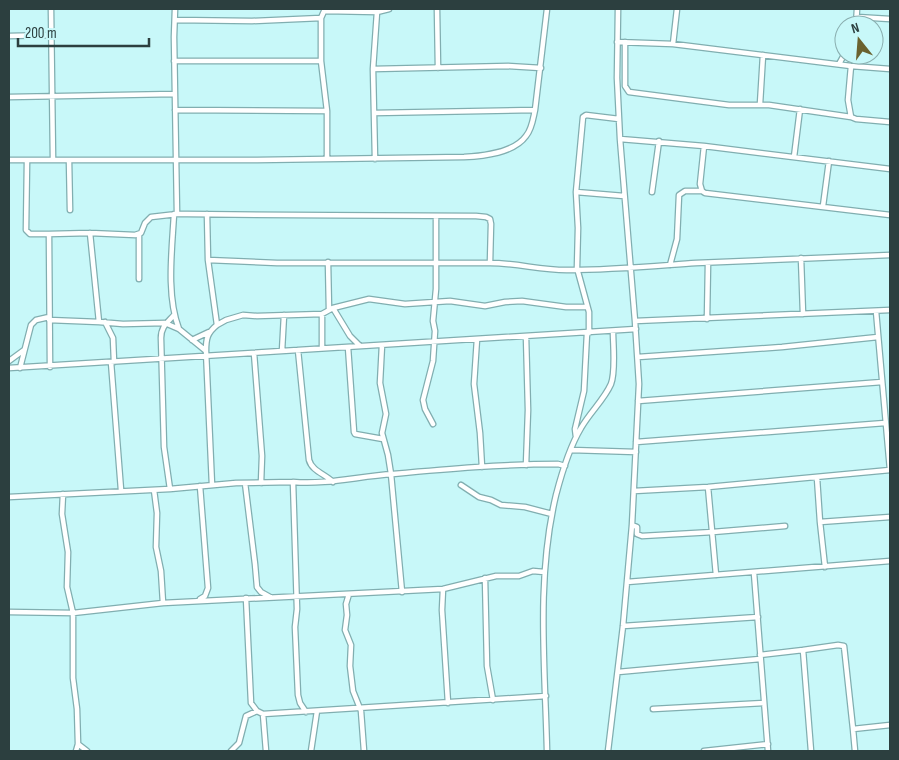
<svg xmlns="http://www.w3.org/2000/svg" width="899" height="760" font-family="'Sofia Sans Condensed',sans-serif">
	<rect width="100%" height="100%" fill="#c8f8f9"/>
	<g fill="none" stroke-linecap="round" stroke-linejoin="round">
		<defs>
			<path id="minor" d="M 51,9 L 53,160
				M 175,9 L 174,37 L 177,214 L 187,214 C 283,215 380,216 476,216 L 486,217 L 490,219 L 491,224 L 490,263 L 277,263 L 208,260 L 207,214
				M 325,9 L 321,18 L 321,61 L 327,111 L 327,159
				M 437,9 L 438,68
				M 325,11 L 377,12 L 389,9
				M 857,17 L 890,19
				M 175,20 L 252,21 L 321,18
				M 856,25 L 857,9
				M 9,36 L 51,35
				M 617,42 L 673,44 L 851,66 L 890,69
				M 625,42 L 625,86 L 629,92 L 729,105 L 769,105 L 851,117
				M 673,44 L 677,9
				M 174,61 L 321,61
				M 839,64 L 844,55
				M 851,66 L 848,100 L 851,117 L 856,119 L 890,122
				M 373,69 L 508,66 L 541,68
				M 9,97 L 175,94
				M 760,104 L 763,55
				M 175,110 L 327,111
				M 374,113 L 535,110
				M 620,139 L 704,146 L 890,169
				M 704,146 L 700,184 L 702,191 L 705,193 L 890,215
				M 794,157 L 800,109
				M 375,159 L 373,69 L 377,12
				M 9,160 L 257,160 L 464,157 C 484,156 514,153 526,136 C 532,129 533,119 535,110 L 547,9
				M 69,160 L 70,210
				M 27,161 L 26,230 L 30,234 L 49,234 L 50,367
				M 576,192 L 624,196
				M 652,192 L 659,141
				M 823,206 L 829,161
				M 174,214 C 172,250 166,295 179,329
				M 90,233 L 99,322 L 123,324 L 165,323 L 179,329 L 206,351 L 212,485
				M 49,234 L 90,233 L 135,235 L 141,233 L 145,223 L 151,217 L 177,214
				M 139,234 L 139,279
				M 801,258 L 803,314
				M 328,262 L 329,310
				M 490,263 C 518,263 543,271 570,270 C 612,270 654,266 696,263 C 761,260 825,258 890,255
				M 670,265 L 677,239 L 679,195 L 685,191 L 702,191
				M 333,308 L 350,336 L 360,346
				M 876,311 L 890,470
				M 322,314 L 333,308 L 369,299 L 405,304 L 450,301 L 485,306 L 505,302 L 522,301 L 566,307 L 587,307
				M 707,319 L 708,263
				M 49,320 L 99,322
				M 635,321 L 890,310
				M 105,322 L 113,338 L 114,362
				M 217,325 L 226,320 L 243,315 L 257,316 L 322,314 L 322,348
				M 589,333 L 589,312 L 577,268 L 578,228 L 576,192 L 583,117 L 586,115 L 619,119
				M 526,336 L 528,410 L 526,465
				M 477,339 L 474,384 L 480,433 L 482,467
				M 192,340 L 209,332
				M 382,345 L 380,383 L 386,414 L 382,433 L 388,455 L 391,474 L 402,592
				M 348,347 L 354,432 L 355,434 L 383,439
				M 298,350 L 309,460 C 312,471 325,474 333,482
				M 206,351 C 206,339 207,333 217,325 L 208,260
				M 282,351 L 284,315
				M 254,353 L 262,456 L 261,483
				M 638,357 L 782,347 L 878,337
				M 9,361 L 24,350
				M 111,362 L 121,490
				M 9,368 L 636,329
				M 20,368 L 31,325 L 36,320 L 49,317
				M 638,401 L 882,382
				M 433,424 L 425,409 L 423,400 L 433,361 L 435,331 L 433,321 L 436,289 L 436,216
				M 576,437 L 575,429 L 584,391 L 587,333
				M 636,442 L 885,423
				M 571,450 L 636,452
				M 817,478 L 820,522 L 890,517
				M 293,482 C 327,485 359,476 393,474 C 447,469 503,464 558,464 L 565,466
				M 245,483 L 255,564 L 257,587 L 261,592 L 270,597
				M 461,485 L 479,497 L 491,500 L 501,505 L 525,507 L 552,514
				M 708,487 L 716,575
				M 170,489 L 164,447 L 161,338 C 161,327 167,323 174,315
				M 154,490 L 157,513 L 156,547 L 161,571 L 163,603
				M 634,491 L 708,487 L 890,470
				M 63,494 L 62,514 L 68,552 L 67,587 L 73,613 L 73,678 L 77,709 L 78,744 L 76,751
				M 9,497 L 170,489 L 236,483 L 293,482 L 297,609 L 295,627 L 298,695 L 300,703 L 306,712
				M 820,522 L 825,567
				M 632,525 L 637,527 L 637,534 L 642,536 L 713,532 L 785,526
				M 754,573 L 768,751
				M 485,578 L 487,666 L 493,700
				M 627,582 L 890,561
				M 443,589 L 442,610 L 448,703
				M 349,594 L 346,604 L 347,615 L 345,630 L 351,645 L 350,666 L 353,691 L 361,711 L 364,751
				M 246,598 L 251,703 L 257,711 L 263,714 L 546,696
				M 200,599 L 205,596 L 208,588 L 200,486
				M 9,612 L 73,613 L 163,603 L 443,589 L 496,576 L 519,576 L 533,571 L 544,572
				M 623,626 L 758,617
				M 803,650 L 838,645 L 844,646 L 853,729
				M 760,655 L 803,650 L 811,751
				M 618,672 L 760,659
				M 653,709 L 764,703
				M 263,714 L 266,751
				M 78,744 L 87,751
				M 231,751 L 239,743 L 246,716 L 257,711
				M 311,751 L 317,711
				M 547,751 C 545,665 536,579 556,495 C 562,472 569,448 581,428 C 590,412 604,400 611,384 C 616,371 613,345 613,331
				M 608,751 L 623,626 L 632,525 L 639,384 L 635,321 L 620,139 L 617,78 L 618,9
				M 704,751 L 768,744
				M 855,751 L 853,729 L 890,725"/>
		</defs>
		<!-- minor casing -->
		<use href="#minor" stroke="#81aeb0" stroke-width="7"/>
		<!-- minor -->
		<use href="#minor" stroke="#fff" stroke-width="4.5"/>
	</g>
	<!-- border -->
	<rect width="899" height="760" fill="none" stroke="#2c3f3f" stroke-width="20"/>
	<!-- north arrow -->
	<g transform="translate(859 40) rotate(343)"><circle r="24" fill="#c8f8f9" stroke="#8aaeaf"/>
	<path d="M0-4L9 19L0 12L-9 19Z" fill="#6a622f"/>
	<text y="-8" font-size="14" font-weight="bold" text-anchor="middle" fill="#2c3f3f">N</text>
	</g>
	<!-- scale -->
	<path d="M18 38v8h131v-8" fill="none" stroke="#2c3f3f" stroke-width="2.5"/>
	<text x="25" y="38" font-size="15" fill="#2c3f3f" stroke="#c8f8f9" stroke-width="4" paint-order="stroke">200 m</text>
</svg>
